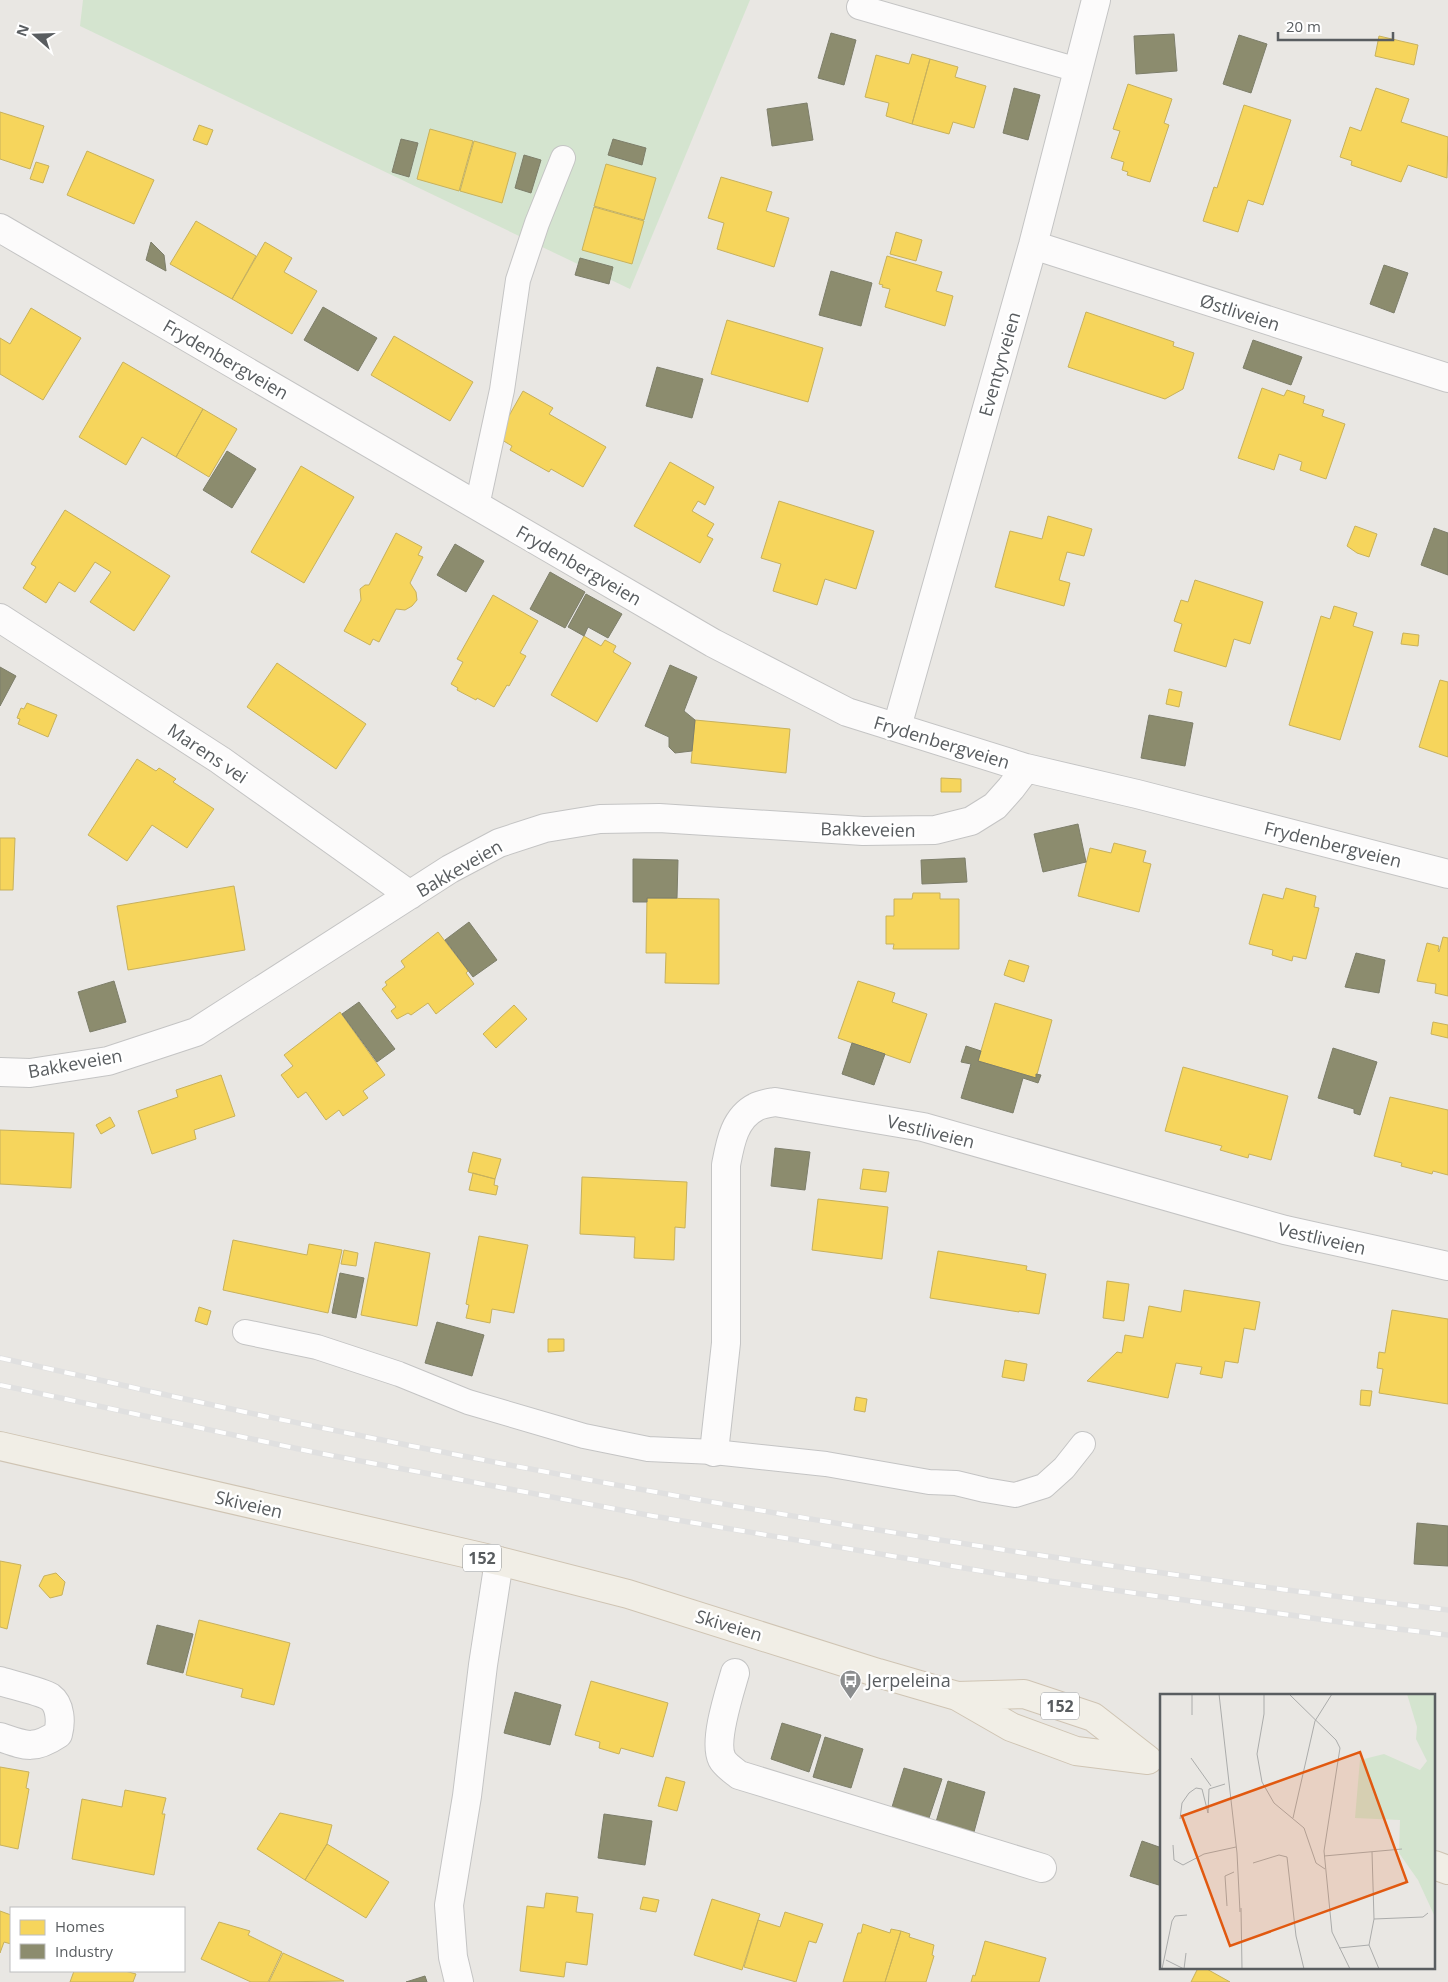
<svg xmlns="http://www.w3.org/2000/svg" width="1448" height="1982" font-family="'Open Sans',sans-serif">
	<rect width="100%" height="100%" fill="#e9e7e3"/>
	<!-- green -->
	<path fill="#d4e4cf" d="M 83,0 L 750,0 L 630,289 L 80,26 Z"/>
	<!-- homes -->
	<path fill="#f6d55c" stroke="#c7b15d" d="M 1379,36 L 1418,45 L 1414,65 L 1375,56 Z
		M 912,54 L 930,59 L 912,124 L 886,116 L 889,103 L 865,97 L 876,55 L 909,64 Z
		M 930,59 L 958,67 L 955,77 L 986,86 L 974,128 L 953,122 L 949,134 L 912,124 Z
		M 1128,84 L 1172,99 L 1164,123 L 1169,125 L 1150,182 L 1127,175 L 1128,172 L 1122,170 L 1124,162 L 1111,158 L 1120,131 L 1113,129 Z
		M 1376,88 L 1409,99 L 1401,122 L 1448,137 L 1447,178 L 1408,165 L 1401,182 L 1351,165 L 1352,161 L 1340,157 L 1350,127 L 1361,131 Z
		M 1244,105 L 1291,120 L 1263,205 L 1248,200 L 1238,232 L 1203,221 L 1214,187 L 1217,188 Z
		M 0,112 L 44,126 L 30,169 L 0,159 Z
		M 199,125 L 213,130 L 207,145 L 193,140 Z
		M 430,129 L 473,141 L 459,191 L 417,179 Z
		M 474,141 L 516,153 L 502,203 L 460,191 Z
		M 87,151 L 154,180 L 134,224 L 67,195 Z
		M 36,162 L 49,166 L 43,183 L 30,179 Z
		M 606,164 L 656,178 L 644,220 L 594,206 Z
		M 721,177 L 772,192 L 766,211 L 789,218 L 774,267 L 717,249 L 724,223 L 708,218 Z
		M 594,207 L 644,221 L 632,264 L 582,250 Z
		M 196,221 L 256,256 L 232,299 L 170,264 Z
		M 896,232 L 922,240 L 916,261 L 890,254 Z
		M 265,242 L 292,258 L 284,272 L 317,291 L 292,334 L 232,299 Z
		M 887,256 L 942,272 L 936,291 L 953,296 L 945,326 L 885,307 L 890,289 L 882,287 L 883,285 L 879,284 Z
		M 31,308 L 81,338 L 43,400 L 0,374 L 0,338 L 10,344 Z
		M 1086,312 L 1174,342 L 1173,346 L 1194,353 L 1183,389 L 1165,399 L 1068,367 Z
		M 727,320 L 823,348 L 808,402 L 711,374 Z
		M 394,336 L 473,382 L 450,421 L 371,375 Z
		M 123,362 L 203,409 L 176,457 L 142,437 L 126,465 L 79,437 Z
		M 1262,388 L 1284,396 L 1287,390 L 1305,396 L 1303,403 L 1324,410 L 1322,416 L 1345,424 L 1326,479 L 1300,470 L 1302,462 L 1279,454 L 1274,470 L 1238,458 Z
		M 523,391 L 553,408 L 549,414 L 606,447 L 583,487 L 551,469 L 549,472 L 510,450 L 512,446 L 497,437 Z
		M 203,409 L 237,429 L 209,477 L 176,457 Z
		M 670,462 L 714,487 L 705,505 L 698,501 L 692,511 L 714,524 L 707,536 L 713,539 L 700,563 L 634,526 Z
		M 301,466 L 354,497 L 304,583 L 251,552 Z
		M 779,501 L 874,531 L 856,589 L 825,579 L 817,605 L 773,591 L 781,564 L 761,558 Z
		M 65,510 L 170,576 L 134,631 L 90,602 L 111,572 L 95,562 L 75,592 L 59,582 L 46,603 L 23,588 L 36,567 L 31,564 Z
		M 1048,516 L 1092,529 L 1084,556 L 1067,552 L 1059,580 L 1070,583 L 1064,606 L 995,587 L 1010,531 L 1042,539 Z
		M 1355,526 L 1377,534 L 1369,557 L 1357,553 L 1347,546 Z
		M 396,533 L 422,547 L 418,555 L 423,557 L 410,583 L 416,592 L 417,600 L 412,606 L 405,610 L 396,609 L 379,642 L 373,639 L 370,645 L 344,631 L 361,600 L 360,589 L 365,585 L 369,585 Z
		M 1195,580 L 1263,602 L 1250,644 L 1234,639 L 1226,667 L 1174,651 L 1182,624 L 1174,621 L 1181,600 L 1188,602 Z
		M 493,595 L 538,621 L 520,653 L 526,656 L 509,686 L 507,685 L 494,707 L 477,698 L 476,700 L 457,690 L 458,688 L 451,684 L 463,662 L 457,659 Z
		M 1334,606 L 1357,613 L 1353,626 L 1373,632 L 1340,740 L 1289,725 L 1321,616 L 1330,619 Z
		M 1403,633 L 1419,635 L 1418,646 L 1401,644 Z
		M 584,636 L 601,646 L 605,640 L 616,646 L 613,652 L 631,663 L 597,722 L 551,695 Z
		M 277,663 L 366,724 L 336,769 L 247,707 Z
		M 1440,680 L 1448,682 L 1448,757 L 1419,747 Z
		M 1169,689 L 1182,692 L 1179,707 L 1166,704 Z
		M 27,703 L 57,715 L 48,737 L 18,724 L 20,719 L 17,718 L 21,708 L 24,709 Z
		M 695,720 L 790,729 L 786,773 L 691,763 Z
		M 137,759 L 156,771 L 159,768 L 176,779 L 173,782 L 214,809 L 187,848 L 152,825 L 127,861 L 88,835 Z
		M 941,778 L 961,779 L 961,792 L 941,792 Z
		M 0,838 L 15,838 L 13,890 L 0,890 Z
		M 1114,843 L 1146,851 L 1143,862 L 1151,864 L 1139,912 L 1078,896 L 1090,848 L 1111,853 Z
		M 234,886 L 245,950 L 128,970 L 117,906 Z
		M 1286,888 L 1316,896 L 1314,907 L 1319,908 L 1306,959 L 1293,956 L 1292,961 L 1272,955 L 1273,950 L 1249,944 L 1263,894 L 1283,899 Z
		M 913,893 L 940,893 L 940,899 L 959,899 L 959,949 L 893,949 L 894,944 L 886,944 L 886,916 L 894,916 L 894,899 L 912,899 Z
		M 647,898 L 719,899 L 719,984 L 665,983 L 666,953 L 646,953 Z
		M 438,932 L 468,971 L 466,973 L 474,984 L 436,1014 L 428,1003 L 411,1015 L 408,1013 L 397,1019 L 391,1011 L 396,1007 L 382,989 L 387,985 L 385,982 L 405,967 L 401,961 Z
		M 1443,937 L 1448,938 L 1448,996 L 1435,993 L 1436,984 L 1417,981 L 1427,943 L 1439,946 L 1438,951 L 1439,952 Z
		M 1009,960 L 1029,966 L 1024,982 L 1004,975 Z
		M 858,981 L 895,993 L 892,1002 L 927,1014 L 910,1063 L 838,1038 Z
		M 995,1003 L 1052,1020 L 1036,1078 L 978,1061 Z
		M 514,1005 L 527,1019 L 496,1048 L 483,1034 Z
		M 340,1012 L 385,1075 L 363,1091 L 368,1098 L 343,1116 L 339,1110 L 326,1120 L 306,1092 L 298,1098 L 281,1075 L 293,1066 L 284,1055 Z
		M 1433,1022 L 1448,1025 L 1448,1038 L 1431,1034 Z
		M 1183,1067 L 1288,1096 L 1271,1160 L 1249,1154 L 1248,1158 L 1220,1150 L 1222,1146 L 1165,1131 Z
		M 221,1075 L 235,1116 L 194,1130 L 196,1139 L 152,1154 L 138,1111 L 178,1097 L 176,1090 Z
		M 1390,1097 L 1448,1110 L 1448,1175 L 1433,1171 L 1432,1174 L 1401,1166 L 1402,1163 L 1374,1156 Z
		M 110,1117 L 115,1126 L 101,1134 L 96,1125 Z
		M 0,1130 L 74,1133 L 71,1188 L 0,1184 Z
		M 473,1152 L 501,1159 L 495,1179 L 468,1172 Z
		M 863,1169 L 889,1172 L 886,1192 L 860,1189 Z
		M 473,1173 L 495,1179 L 494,1185 L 498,1186 L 496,1195 L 469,1190 Z
		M 582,1177 L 687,1182 L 685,1228 L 675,1227 L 674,1260 L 634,1258 L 635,1237 L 580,1234 Z
		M 818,1199 L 888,1207 L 882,1259 L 812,1250 Z
		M 479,1236 L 528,1245 L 514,1313 L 492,1309 L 490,1323 L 466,1318 L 469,1305 L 466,1304 Z
		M 233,1240 L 307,1255 L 309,1244 L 342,1250 L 328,1313 L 223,1290 Z
		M 375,1242 L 430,1253 L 417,1326 L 361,1315 Z
		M 344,1250 L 358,1253 L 356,1266 L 341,1264 Z
		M 938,1251 L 1027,1266 L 1026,1270 L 1046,1274 L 1039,1314 L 1019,1311 L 1019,1312 L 930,1298 Z
		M 1107,1281 L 1129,1284 L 1124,1321 L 1103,1318 Z
		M 1184,1290 L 1260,1302 L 1255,1330 L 1244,1328 L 1238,1363 L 1225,1361 L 1222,1378 L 1200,1374 L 1202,1367 L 1176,1363 L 1168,1398 L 1087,1381 L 1117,1352 L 1122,1353 L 1125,1335 L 1143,1338 L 1149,1306 L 1181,1312 Z
		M 199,1307 L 211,1311 L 207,1325 L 195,1321 Z
		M 1392,1310 L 1448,1319 L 1448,1404 L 1379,1393 L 1383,1369 L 1377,1368 L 1379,1352 L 1385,1353 Z
		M 548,1339 L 564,1339 L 564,1351 L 548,1352 Z
		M 1005,1360 L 1027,1364 L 1024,1381 L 1002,1377 Z
		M 1361,1390 L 1372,1391 L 1370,1406 L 1360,1405 Z
		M 856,1397 L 867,1399 L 865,1412 L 854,1410 Z
		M 0,1561 L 21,1565 L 7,1629 L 0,1627 Z
		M 56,1573 L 65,1582 L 62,1595 L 50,1598 L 39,1586 L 44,1576 Z
		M 199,1620 L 290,1643 L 274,1705 L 241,1697 L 243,1689 L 186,1675 Z
		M 591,1681 L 668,1703 L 653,1757 L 621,1748 L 619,1754 L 599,1748 L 600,1742 L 575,1735 Z
		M 0,1767 L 29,1772 L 26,1788 L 29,1789 L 18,1849 L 0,1845 Z
		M 666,1777 L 685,1782 L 677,1811 L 658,1806 Z
		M 125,1790 L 166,1798 L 162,1814 L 165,1814 L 154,1875 L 72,1859 L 82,1799 L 122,1807 Z
		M 280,1813 L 332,1825 L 327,1844 L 305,1880 L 257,1849 Z
		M 327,1844 L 389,1882 L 366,1918 L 305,1880 Z
		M 546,1893 L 578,1897 L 576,1912 L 593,1914 L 587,1965 L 566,1962 L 564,1977 L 520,1971 L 527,1906 L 544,1908 Z
		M 643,1897 L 659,1900 L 656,1912 L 640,1909 Z
		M 712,1899 L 760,1914 L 742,1970 L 694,1955 Z
		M 0,1911 L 11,1915 L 11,1944 L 4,1942 L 0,1953 Z
		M 785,1912 L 823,1924 L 816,1943 L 809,1941 L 796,1982 L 744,1967 L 758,1920 L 780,1927 Z
		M 219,1922 L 250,1931 L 248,1935 L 282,1952 L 268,1982 L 251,1982 L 201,1959 Z
		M 863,1924 L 890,1933 L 891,1929 L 901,1931 L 885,1982 L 843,1982 L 858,1933 L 861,1933 Z
		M 901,1931 L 910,1934 L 909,1937 L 934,1945 L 932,1955 L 934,1956 L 926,1982 L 885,1982 Z
		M 985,1941 L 1046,1958 L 1039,1982 L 971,1982 L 973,1975 L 975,1976 Z
		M 283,1953 L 344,1981 L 269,1982 Z
		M 1198,1968 L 1205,1968 L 1230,1982 L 1191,1982 Z
		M 74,1971 L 125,1971 L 136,1974 L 133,1982 L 70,1982 Z"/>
	<!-- industry -->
	<path fill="#8c8c6e" stroke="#7d7e6a" d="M 831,33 L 856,40 L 844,85 L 818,78 Z
		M 1174,34 L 1177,71 L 1136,74 L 1134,36 Z
		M 1239,35 L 1267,44 L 1251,93 L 1223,84 Z
		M 1014,88 L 1040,95 L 1028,140 L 1003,133 Z
		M 807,103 L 813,140 L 772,146 L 767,109 Z
		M 401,139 L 418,143 L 409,177 L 392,172 Z
		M 613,139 L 646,148 L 642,165 L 608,155 Z
		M 524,155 L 541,160 L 531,193 L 515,188 Z
		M 151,242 L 164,255 L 166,271 L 146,260 Z
		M 580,258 L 613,267 L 609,284 L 575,275 Z
		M 1384,265 L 1408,273 L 1394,313 L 1370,304 Z
		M 831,271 L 872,283 L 861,326 L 819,315 Z
		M 323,307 L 377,338 L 358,371 L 304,340 Z
		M 1253,340 L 1302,357 L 1291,385 L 1243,368 Z
		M 657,367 L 703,379 L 692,418 L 646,406 Z
		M 227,451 L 256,469 L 232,508 L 203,490 Z
		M 1434,528 L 1448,533 L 1448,575 L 1421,565 Z
		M 455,544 L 484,561 L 466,592 L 437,575 Z
		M 550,572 L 585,592 L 565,628 L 530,609 Z
		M 586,594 L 622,614 L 608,638 L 588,627 L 584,636 L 568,627 Z
		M 670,665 L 697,677 L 684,711 L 695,720 L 692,751 L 675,753 L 669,747 L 669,737 L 645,726 Z
		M 0,667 L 16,676 L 0,706 Z
		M 1149,715 L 1193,723 L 1185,766 L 1141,758 Z
		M 1078,824 L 1086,862 L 1043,872 L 1034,834 Z
		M 965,858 L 967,882 L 922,884 L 921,860 Z
		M 633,859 L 678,860 L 677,898 L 647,898 L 647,902 L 633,902 Z
		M 469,922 L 497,960 L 473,977 L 445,940 Z
		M 1356,953 L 1385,960 L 1379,993 L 1345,987 Z
		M 114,981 L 126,1022 L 90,1032 L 78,992 Z
		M 359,1002 L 395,1049 L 377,1062 L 342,1014 Z
		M 852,1043 L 885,1054 L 874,1085 L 842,1074 Z
		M 966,1046 L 981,1051 L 978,1061 L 1036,1078 L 1036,1074 L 1041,1075 L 1038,1083 L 1023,1078 L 1013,1113 L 961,1098 L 971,1064 L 961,1062 Z
		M 1333,1048 L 1377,1062 L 1360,1115 L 1354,1113 L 1354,1109 L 1318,1098 Z
		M 775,1148 L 810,1152 L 805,1190 L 771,1186 Z
		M 340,1273 L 364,1278 L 356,1318 L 332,1313 Z
		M 437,1322 L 484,1335 L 472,1376 L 425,1363 Z
		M 1417,1523 L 1448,1526 L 1448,1566 L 1414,1564 Z
		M 157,1625 L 193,1634 L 183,1673 L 147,1664 Z
		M 515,1692 L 561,1705 L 550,1745 L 504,1733 Z
		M 782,1723 L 821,1735 L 809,1772 L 771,1759 Z
		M 825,1737 L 863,1749 L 851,1788 L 813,1777 Z
		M 904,1768 L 942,1779 L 929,1818 L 892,1807 Z
		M 948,1781 L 985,1792 L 974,1832 L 936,1822 Z
		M 604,1814 L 652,1821 L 645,1865 L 598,1858 Z
		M 1142,1841 L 1162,1848 L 1162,1886 L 1130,1876 Z
		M 425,1976 L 427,1982 L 406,1982 Z"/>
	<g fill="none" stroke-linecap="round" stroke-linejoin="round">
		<defs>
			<path id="service" d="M 859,7 L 1078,70
				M 477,506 L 502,390 L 518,280 L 537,223 L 563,158
				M 245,1332 L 317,1347 L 399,1374 L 468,1402 L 584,1436 L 648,1449 L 714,1452 L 826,1464 L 929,1482 L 956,1483 L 985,1490 L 1015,1495 L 1044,1486 L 1064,1468 L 1083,1444"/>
			<path id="minor" d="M 0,228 L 713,643 L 847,712 L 1026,768 L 1137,794 L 1448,874
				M 1033,245 L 1448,378
				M 0,618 L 220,760 L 410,895
				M 897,727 L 1033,245 L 1096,0
				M 0,1072 L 30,1073 L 108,1061 L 196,1032 L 450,869 L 499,843 L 545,828 L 600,819 L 659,818 L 863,831 L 935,830 L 971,821 L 995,806 L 1011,788 L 1026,768
				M 714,1452 L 726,1343 L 726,1165 C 730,1144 734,1118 756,1107 C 761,1104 769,1103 775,1102 L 923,1127 L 1285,1230 L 1448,1266
				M 735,1673 C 730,1691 713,1741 722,1759 C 725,1765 734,1771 739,1775 L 1042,1868
				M 0,1681 C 12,1685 41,1691 50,1697 C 61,1705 61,1723 58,1734 C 34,1750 26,1746 0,1737
				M 459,1982 L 453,1957 L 449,1905 L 467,1796 L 483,1665 L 499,1561"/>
			<path id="primary" d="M 0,1446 L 499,1561 L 628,1594 L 878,1673 L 957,1696 L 1011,1727 L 1076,1751 L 1148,1760
				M 957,1696 L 1024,1694 L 1093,1717 L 1147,1759
				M 1434,1865 L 1448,1870"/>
		</defs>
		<!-- service casing -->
		<use href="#service" stroke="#c4c4c4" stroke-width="26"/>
		<!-- minor casing -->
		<use href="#minor" stroke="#c4c4c4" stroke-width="30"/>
		<!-- primary casing -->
		<use href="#primary" stroke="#cfc4b3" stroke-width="30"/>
		<!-- service -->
		<use href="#service" stroke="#fcfbfb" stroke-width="24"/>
		<!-- minor -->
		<use href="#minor" stroke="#fcfbfb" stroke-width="28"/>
		<!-- primary -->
		<use href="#primary" stroke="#f1eee6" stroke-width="28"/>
		<defs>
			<path id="rail" d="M 0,1358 C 106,1381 212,1406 318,1427 C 692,1504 1069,1565 1448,1610
				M 0,1385 L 313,1452 L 653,1516 L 1000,1574 L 1340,1622 L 1448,1635"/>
		</defs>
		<!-- rail casing -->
		<use href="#rail" stroke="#e0e0e0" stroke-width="5.5"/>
		<!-- rail -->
		<use href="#rail" stroke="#fff" stroke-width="4" stroke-dasharray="11" stroke-linecap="butt"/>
	</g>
	<!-- icons -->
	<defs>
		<symbol id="bus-pin" viewBox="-11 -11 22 30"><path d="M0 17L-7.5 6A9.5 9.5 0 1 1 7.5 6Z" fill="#8b8d8e" stroke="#fff"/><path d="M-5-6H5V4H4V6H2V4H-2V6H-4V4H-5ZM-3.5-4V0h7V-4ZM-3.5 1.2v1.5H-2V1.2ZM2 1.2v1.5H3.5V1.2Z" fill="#fff"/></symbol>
	</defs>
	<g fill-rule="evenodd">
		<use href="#bus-pin" x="838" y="1668" width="25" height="34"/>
	</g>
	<g text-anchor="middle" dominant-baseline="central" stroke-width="5" stroke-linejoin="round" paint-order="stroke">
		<!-- shield labels -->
		<g fill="#fff" stroke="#8b8e90" stroke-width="1">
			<rect x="463" y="1544.5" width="38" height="27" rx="4"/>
			<rect x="1041" y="1692.5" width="38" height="27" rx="4"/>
		</g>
		<g font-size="16" font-weight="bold" fill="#595d60">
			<text x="482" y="1558">152</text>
			<text x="1060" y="1706">152</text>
		</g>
		<!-- street labels -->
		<g font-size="18" fill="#595d60" stroke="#fff">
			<text transform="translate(1240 312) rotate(18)">Østliveien</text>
			<text transform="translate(226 359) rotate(30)">Frydenbergveien</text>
			<text transform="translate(999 364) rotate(-74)">Eventyrveien</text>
			<text transform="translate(579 565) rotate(30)">Frydenbergveien</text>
			<text transform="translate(942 742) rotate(17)">Frydenbergveien</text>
			<text transform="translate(208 753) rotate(34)">Marens vei</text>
			<text transform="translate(868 829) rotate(1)">Bakkeveien</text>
			<text transform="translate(1333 844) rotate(14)">Frydenbergveien</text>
			<text transform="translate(459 868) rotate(-30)">Bakkeveien</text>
			<text transform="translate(75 1063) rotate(-10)">Bakkeveien</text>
			<text transform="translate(931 1131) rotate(14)">Vestliveien</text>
			<text transform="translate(1322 1238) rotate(13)">Vestliveien</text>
			<text transform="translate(249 1504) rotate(13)">Skiveien</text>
			<text transform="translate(729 1625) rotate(17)">Skiveien</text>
		</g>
		<!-- poi labels -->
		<g font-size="18" fill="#595d60" stroke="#fff" text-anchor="start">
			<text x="867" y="1680">Jerpeleina</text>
		</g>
	</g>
	<!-- overview -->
	<g transform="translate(1160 1694)">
		<rect width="275" height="275" fill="#e9e7e3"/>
		<path d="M 247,0 L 275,0 L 275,223 L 258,186 L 239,159 L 240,126 L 195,124 L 200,66 L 224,60 L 260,76 L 267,67 L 256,45 L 257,33 Z" fill="#d4e4cf"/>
		<path fill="none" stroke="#abacab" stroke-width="1" d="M 32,0 L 32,21M 59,0 L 77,159 L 80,218M 104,0 L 104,20 L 97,60 L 102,88 L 114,109 L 144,134 L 156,169 L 165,175M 129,0 L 176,46 L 180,54 L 164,157 L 172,238 L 190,275M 31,64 L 51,92M 133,124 L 155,27 L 172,0M 20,125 L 22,109 L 29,99 L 36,94 L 42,95 L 48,119 L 49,95 L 65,90M 13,151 L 14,166 L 23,171 L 44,160 L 76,153M 212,158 L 214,225 L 209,251 L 219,275M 164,162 L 242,155M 93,169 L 119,161 L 127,163 L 136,242 L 144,275M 67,212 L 65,182 L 74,178M 81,214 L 82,275M 214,225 L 263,223 L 268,219M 179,254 L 209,251M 6,266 L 24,275M 2,275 L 12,227 L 15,222 L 27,221M 24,275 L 26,259"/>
		<path fill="#e15910" fill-opacity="0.15" stroke="#e15910" stroke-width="2.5" d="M 200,58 L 247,188 L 70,252 L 22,122 Z"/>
		<rect width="275" height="275" fill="none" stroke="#595d60" stroke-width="2.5"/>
	</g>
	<!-- legend -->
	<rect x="10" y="1907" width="175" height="65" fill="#ffffff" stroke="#bdbebf"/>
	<rect x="20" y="1920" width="25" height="15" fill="#f6d55c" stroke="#bdbebf"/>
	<text x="55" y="1932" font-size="15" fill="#595d60">Homes</text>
	<rect x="20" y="1944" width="25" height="15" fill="#8c8c6e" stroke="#bdbebf"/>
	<text x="55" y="1957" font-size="15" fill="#595d60">Industry</text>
	<!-- north arrow -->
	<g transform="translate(35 35) rotate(290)" stroke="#ffffff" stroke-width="4" paint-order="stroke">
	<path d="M0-4L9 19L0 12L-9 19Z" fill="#595d60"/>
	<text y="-8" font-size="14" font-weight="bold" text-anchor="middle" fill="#595d60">N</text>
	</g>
	<!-- scale -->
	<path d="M1278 32v8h115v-8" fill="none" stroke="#595d60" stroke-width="2.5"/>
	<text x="1286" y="32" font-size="15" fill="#595d60" stroke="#ffffff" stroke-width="4" paint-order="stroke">20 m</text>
</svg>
